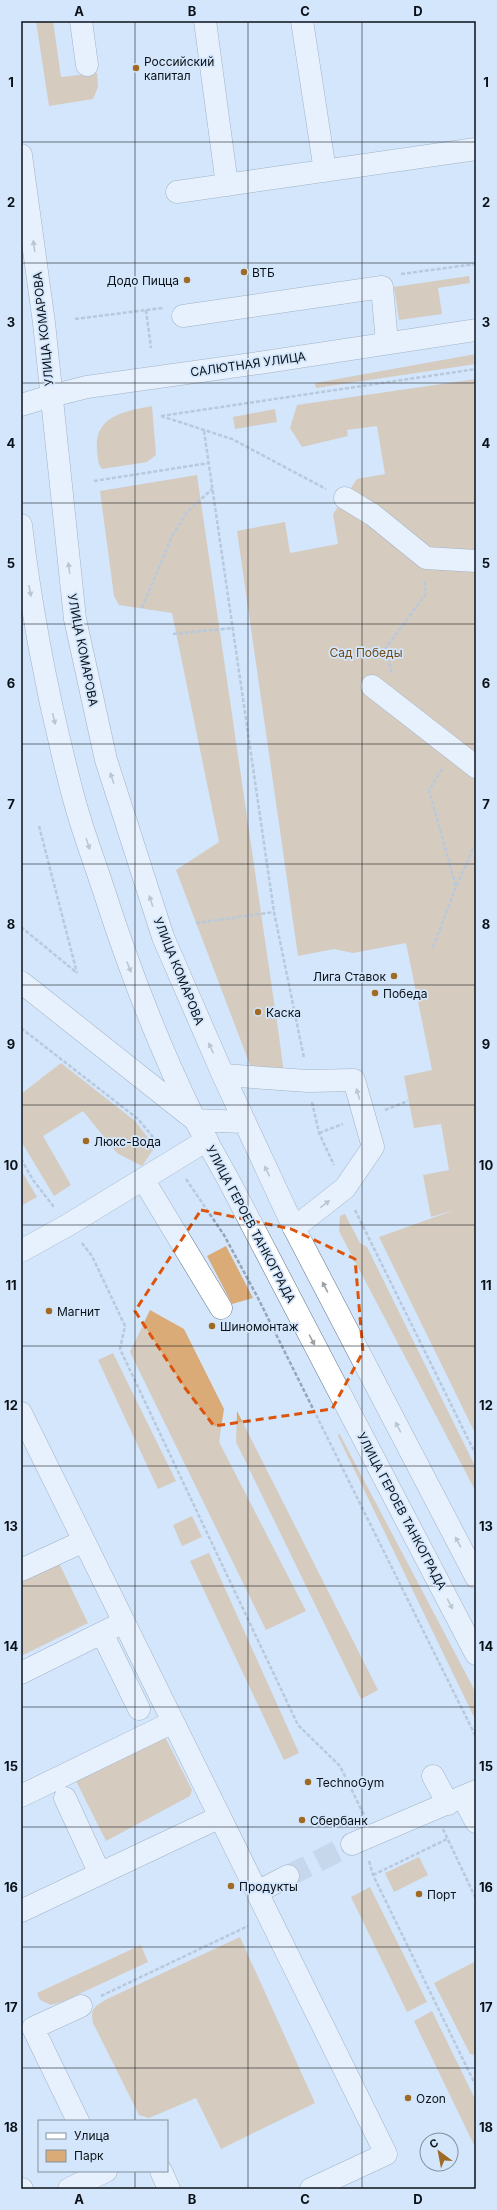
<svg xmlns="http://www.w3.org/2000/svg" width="497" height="2210" font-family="Inter,sans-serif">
	<rect width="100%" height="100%" fill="#d3e6fb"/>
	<!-- green -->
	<path fill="#daab77" d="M 36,21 L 53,21 L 61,77 L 97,73 L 98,87 L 93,99 L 49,106 Z
		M 469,276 L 470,283 L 438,288 L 442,314 L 399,320 L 394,287 Z
		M 476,354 L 476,364 L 316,388 L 315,383 Z
		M 476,379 L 476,1435 L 379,1237 L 455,1210 L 431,1217 L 423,1175 L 449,1170 L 441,1124 L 414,1128 L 404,1076 L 432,1070 L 406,943 L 353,953 L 334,949 L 298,956 L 237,531 L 285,522 L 290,553 L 338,544 L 333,514 L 357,479 L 385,474 L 377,426 L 347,430 L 348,436 L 302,447 L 290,428 L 297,405 Z
		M 152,406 L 156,455 L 147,462 L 102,469 C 97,463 98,457 97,449 C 94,415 127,411 152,406 Z
		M 275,409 L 277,422 L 235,429 L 233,417 Z
		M 197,475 L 279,1036 L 284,1074 L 252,1070 L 176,870 L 219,842 L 172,613 L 119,605 L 114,596 L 100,491 Z
		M 61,1063 L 135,1121 L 155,1147 L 142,1166 L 117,1153 L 83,1111 L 43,1136 L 71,1185 L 54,1196 L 21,1141 L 21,1094 Z
		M 21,1170 L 37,1197 L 21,1206 Z
		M 345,1214 L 360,1243 L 367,1247 L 476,1468 L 476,1492 L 339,1231 L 340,1216 Z
		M 226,1246 L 253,1298 L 232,1304 L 207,1256 Z
		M 150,1310 L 184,1329 L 224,1409 L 219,1442 L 306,1611 L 266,1630 L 130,1352 Z
		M 113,1353 L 176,1481 L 158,1489 L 98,1360 Z
		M 237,1411 L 378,1690 L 361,1699 L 236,1442 Z
		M 339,1433 L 476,1693 L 476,1721 L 338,1436 Z
		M 192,1516 L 202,1537 L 182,1546 L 173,1525 Z
		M 209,1553 L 299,1753 L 284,1760 L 190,1561 Z
		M 58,1561 L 88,1623 L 21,1656 L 21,1579 Z
		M 164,1735 L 192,1790 L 190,1796 L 106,1841 L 75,1779 Z
		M 419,1857 L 428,1875 L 394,1892 L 385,1873 Z
		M 370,1887 L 427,2002 L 407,2012 L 351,1897 Z
		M 240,1937 L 315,2103 L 221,2149 L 196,2098 L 149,2118 L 139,2115 L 93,2023 C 90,2008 94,2007 107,1999 Z
		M 141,1945 L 148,1962 L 62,2002 L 51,2005 L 40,2000 L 37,1993 Z
		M 476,1961 L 476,2055 L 470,2054 L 434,1983 Z
		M 432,2011 L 476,2101 L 476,2149 L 414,2021 Z"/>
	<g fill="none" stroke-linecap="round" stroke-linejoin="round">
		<!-- minor-tunnel -->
		<path stroke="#b5c6d9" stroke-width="22" stroke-dasharray="22 11" stroke-linecap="butt" d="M 288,1876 L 352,1844"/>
		<defs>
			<path id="minor" d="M 81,21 L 87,65
				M 205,21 L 227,185
				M 302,21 L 325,171
				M 177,192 L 476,149
				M 183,316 L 382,287 L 387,343
				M 51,396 L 87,387 L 259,363 L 476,330
				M 345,498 L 373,515 L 426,558 L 476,561
				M 372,686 L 476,767
				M 223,1075 L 308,1081 L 354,1080 L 373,1147 L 345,1188 L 294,1228
				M 143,1179 L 221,1308
				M 21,1251 L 68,1225 L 207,1140
				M 21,1413 L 386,2154 L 311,2189
				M 21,1570 L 84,1541
				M 102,1633 L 139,1709
				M 21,1673 L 124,1622
				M 433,1776 L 448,1804
				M 21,1796 L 173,1722
				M 463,1797 L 476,1822
				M 65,1798 L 100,1874
				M 352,1844 L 476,1791
				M 257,1892 L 288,1876
				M 21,1911 L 220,1817
				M 78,2121 L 33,2028 L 81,2006
				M 161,2171 L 169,2189
				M 21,2189 L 22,2189
				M 69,2189 L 106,2171"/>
			<path id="major" d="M 21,155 L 44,323 L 75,619 L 106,760 L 163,937 L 223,1075 L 294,1228 L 476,1577
				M 21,405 L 51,396
				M 21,525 C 32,617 50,709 74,799 C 82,829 93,858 103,888 C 128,966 157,1042 193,1116
				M 21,982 L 195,1120 L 228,1179 L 476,1654
				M 195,1120 L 244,1122"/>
		</defs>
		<!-- minor casing -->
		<use href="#minor" stroke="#647588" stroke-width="23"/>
		<!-- major casing -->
		<use href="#major" stroke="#647588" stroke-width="23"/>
		<!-- path -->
		<path stroke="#97a6b7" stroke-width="2.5" stroke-dasharray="4 2" stroke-linecap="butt" d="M 401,274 L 476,264
			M 146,310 L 151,348
			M 75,319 L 163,308
			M 161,416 L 476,369
			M 161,416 L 232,439 L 326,489
			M 204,431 L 274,912 L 304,1058
			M 94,481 L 209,463
			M 142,608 L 172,536 L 187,512 L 212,489
			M 173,634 L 233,628
			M 392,673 L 385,649 L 425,595 L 425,580
			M 442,769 L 429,790 L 456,887
			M 39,826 L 77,973
			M 196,923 L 274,912
			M 21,927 L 77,973
			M 433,947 L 456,887 L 476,842
			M 21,1028 L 138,1119 L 158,1143
			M 312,1102 L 319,1133 L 334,1165
			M 385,1110 L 408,1101
			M 319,1133 L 343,1124
			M 21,1159 L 33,1180 L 54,1207
			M 186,1179 L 224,1235 L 258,1298 L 476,1737
			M 355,1210 L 476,1455
			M 82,1243 L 92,1256 L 125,1326 L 120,1349 L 298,1725 L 340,1766 L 364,1815
			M 443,1829 L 476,1899
			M 369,1861 L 373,1875 L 476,2086
			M 373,1875 L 447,1839
			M 101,1996 L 248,1926"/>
		<!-- minor -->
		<use href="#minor" stroke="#fff" stroke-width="22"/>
		<!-- major -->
		<use href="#major" stroke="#fff" stroke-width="22"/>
	</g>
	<!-- one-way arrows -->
	<defs><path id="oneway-solid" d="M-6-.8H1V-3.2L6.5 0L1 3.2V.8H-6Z"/></defs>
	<g fill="#9da0a3">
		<use href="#oneway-solid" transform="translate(34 246) rotate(-98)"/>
		<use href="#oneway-solid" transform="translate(69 568) rotate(-97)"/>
		<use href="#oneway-solid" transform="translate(30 591) rotate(80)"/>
		<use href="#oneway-solid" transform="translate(54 719) rotate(77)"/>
		<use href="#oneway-solid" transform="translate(112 778) rotate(-108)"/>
		<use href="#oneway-solid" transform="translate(88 844) rotate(72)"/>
		<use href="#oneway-solid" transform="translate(151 901) rotate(-108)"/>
		<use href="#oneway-solid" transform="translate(129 967) rotate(68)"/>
		<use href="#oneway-solid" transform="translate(211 1048) rotate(-114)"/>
		<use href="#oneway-solid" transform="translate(358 1094) rotate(-106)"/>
		<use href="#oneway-solid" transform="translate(267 1171) rotate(-116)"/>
		<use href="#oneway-solid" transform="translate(325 1204) rotate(-38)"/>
		<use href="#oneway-solid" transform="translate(325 1287) rotate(-118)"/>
		<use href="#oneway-solid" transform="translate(312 1340) rotate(62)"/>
		<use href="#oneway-solid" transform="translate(398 1427) rotate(-118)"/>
		<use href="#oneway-solid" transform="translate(458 1542) rotate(-118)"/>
		<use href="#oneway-solid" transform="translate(450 1604) rotate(62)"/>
	</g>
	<!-- marked area -->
	<path d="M0 0H497V2210H0ZM 201,1210 L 291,1229 L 355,1259 L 363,1352 L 332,1409 L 214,1426 L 185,1388 L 135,1311 Z" fill="#d3e6fb" fill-opacity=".55" fill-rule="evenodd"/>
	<path fill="none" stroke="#dd550d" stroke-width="3" stroke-dasharray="8 5" stroke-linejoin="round" d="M 201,1210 L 291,1229 L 355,1259 L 363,1352 L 332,1409 L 214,1426 L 185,1388 L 135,1311 Z"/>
	<!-- grid -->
	<path fill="none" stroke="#0b1118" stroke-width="1" stroke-opacity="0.55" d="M 135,21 L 135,2121M 248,21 L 248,2189M 362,21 L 362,2189M 21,142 L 476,142M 21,263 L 476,263M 21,383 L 476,383M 21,503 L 476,503M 21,624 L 476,624M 21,744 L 476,744M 21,864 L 476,864M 21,985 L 476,985M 21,1105 L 476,1105M 21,1225 L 476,1225M 21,1346 L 476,1346M 21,1466 L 476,1466M 21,1586 L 476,1586M 21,1707 L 476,1707M 21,1827 L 476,1827M 21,1947 L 476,1947M 21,2068 L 476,2068M 135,2171 L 135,2189"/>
	<!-- markers -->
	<g fill="#a06a24" stroke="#d3e6fb" stroke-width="1.5">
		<circle cx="136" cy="68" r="4"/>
		<circle cx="244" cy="272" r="4"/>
		<circle cx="187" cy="280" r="4"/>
		<circle cx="394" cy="976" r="4"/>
		<circle cx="375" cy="993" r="4"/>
		<circle cx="258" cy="1012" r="4"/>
		<circle cx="86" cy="1141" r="4"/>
		<circle cx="49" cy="1311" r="4"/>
		<circle cx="212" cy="1326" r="4"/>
		<circle cx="308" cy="1782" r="4"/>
		<circle cx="302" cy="1820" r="4"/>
		<circle cx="231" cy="1886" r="4"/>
		<circle cx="419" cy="1894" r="4"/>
		<circle cx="408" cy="2098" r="4"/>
	</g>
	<g text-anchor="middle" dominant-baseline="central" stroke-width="3.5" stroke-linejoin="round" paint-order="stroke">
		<!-- poi labels -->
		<g font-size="12" fill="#0b1118" stroke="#d3e6fb" text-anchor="start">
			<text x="144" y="61">Российский<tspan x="144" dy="14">капитал</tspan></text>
			<text x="252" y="272">ВТБ</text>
			<text x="179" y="280" text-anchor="end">Додо Пицца</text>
			<text x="386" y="976" text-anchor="end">Лига Ставок</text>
			<text x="383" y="993">Победа</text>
			<text x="266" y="1012">Каска</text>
			<text x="94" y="1141">Люкс-Вода</text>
			<text x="57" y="1311">Магнит</text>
			<text x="220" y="1326">Шиномонтаж</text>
			<text x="316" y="1782">TechnoGym</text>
			<text x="310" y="1820">Сбербанк</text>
			<text x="239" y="1886">Продукты</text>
			<text x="427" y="1894">Порт</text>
			<text x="416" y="2098">Ozon</text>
		</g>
		<!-- street labels -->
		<g font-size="12" fill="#0b1118" stroke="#d3e6fb">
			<text transform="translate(43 329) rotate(-96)">УЛИЦА КОМАРОВА</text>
			<text transform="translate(248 364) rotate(-8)">САЛЮТНАЯ УЛИЦА</text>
			<text transform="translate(83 650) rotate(79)">УЛИЦА КОМАРОВА</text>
			<text transform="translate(179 971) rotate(68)">УЛИЦА КОМАРОВА</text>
			<text transform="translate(251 1224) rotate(62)">УЛИЦА ГЕРОЕВ ТАНКОГРАДА</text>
			<text transform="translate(402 1511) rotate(62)">УЛИЦА ГЕРОЕВ ТАНКОГРАДА</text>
		</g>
		<!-- park labels -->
		<g font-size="12" fill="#734b15" stroke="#d3e6fb">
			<text x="366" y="652">Сад Победы</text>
		</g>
	</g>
	<!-- border -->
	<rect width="497" height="2210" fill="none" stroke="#d3e6fb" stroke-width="44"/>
	<!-- legend -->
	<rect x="38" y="2120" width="130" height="52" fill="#d3e6fb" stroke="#8391a0"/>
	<rect x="46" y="2133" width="20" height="6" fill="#ffffff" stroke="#8391a0"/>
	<text x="74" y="2140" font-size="12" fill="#0b1118">Улица</text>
	<rect x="46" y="2150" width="20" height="12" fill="#daab77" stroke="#8391a0"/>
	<text x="74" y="2160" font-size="12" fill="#0b1118">Парк</text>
	<!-- north arrow -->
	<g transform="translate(439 2152) rotate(328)"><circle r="19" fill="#d3e6fb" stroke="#8391a0"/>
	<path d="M0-3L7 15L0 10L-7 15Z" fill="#a06a24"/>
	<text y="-6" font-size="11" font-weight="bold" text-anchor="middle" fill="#0b1118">С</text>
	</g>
	<rect x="22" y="22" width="453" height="2166" fill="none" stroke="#0b1118" stroke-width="1.5"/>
	<g font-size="13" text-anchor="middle" font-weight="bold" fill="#0b1118">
		<text x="79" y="16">A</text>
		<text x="192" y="16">B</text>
		<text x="305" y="16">C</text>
		<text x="418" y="16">D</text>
		<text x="11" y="87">1</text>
		<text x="486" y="87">1</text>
		<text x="11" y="207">2</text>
		<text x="486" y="207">2</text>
		<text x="11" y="327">3</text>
		<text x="486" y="327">3</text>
		<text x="11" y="448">4</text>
		<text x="486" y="448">4</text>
		<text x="11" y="568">5</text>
		<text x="486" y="568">5</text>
		<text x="11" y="688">6</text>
		<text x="486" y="688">6</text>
		<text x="11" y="809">7</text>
		<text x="486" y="809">7</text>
		<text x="11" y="929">8</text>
		<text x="486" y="929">8</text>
		<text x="11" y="1049">9</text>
		<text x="486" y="1049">9</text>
		<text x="11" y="1170">10</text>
		<text x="486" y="1170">10</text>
		<text x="11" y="1290">11</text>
		<text x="486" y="1290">11</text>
		<text x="11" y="1410">12</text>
		<text x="486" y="1410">12</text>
		<text x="11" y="1531">13</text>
		<text x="486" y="1531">13</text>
		<text x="11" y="1651">14</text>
		<text x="486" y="1651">14</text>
		<text x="11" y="1771">15</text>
		<text x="486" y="1771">15</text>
		<text x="11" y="1892">16</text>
		<text x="486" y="1892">16</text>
		<text x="11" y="2012">17</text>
		<text x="486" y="2012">17</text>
		<text x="11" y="2132">18</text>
		<text x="486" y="2132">18</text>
		<text x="79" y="2204">A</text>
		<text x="192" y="2204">B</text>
		<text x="305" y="2204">C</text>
		<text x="418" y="2204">D</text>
	</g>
</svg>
